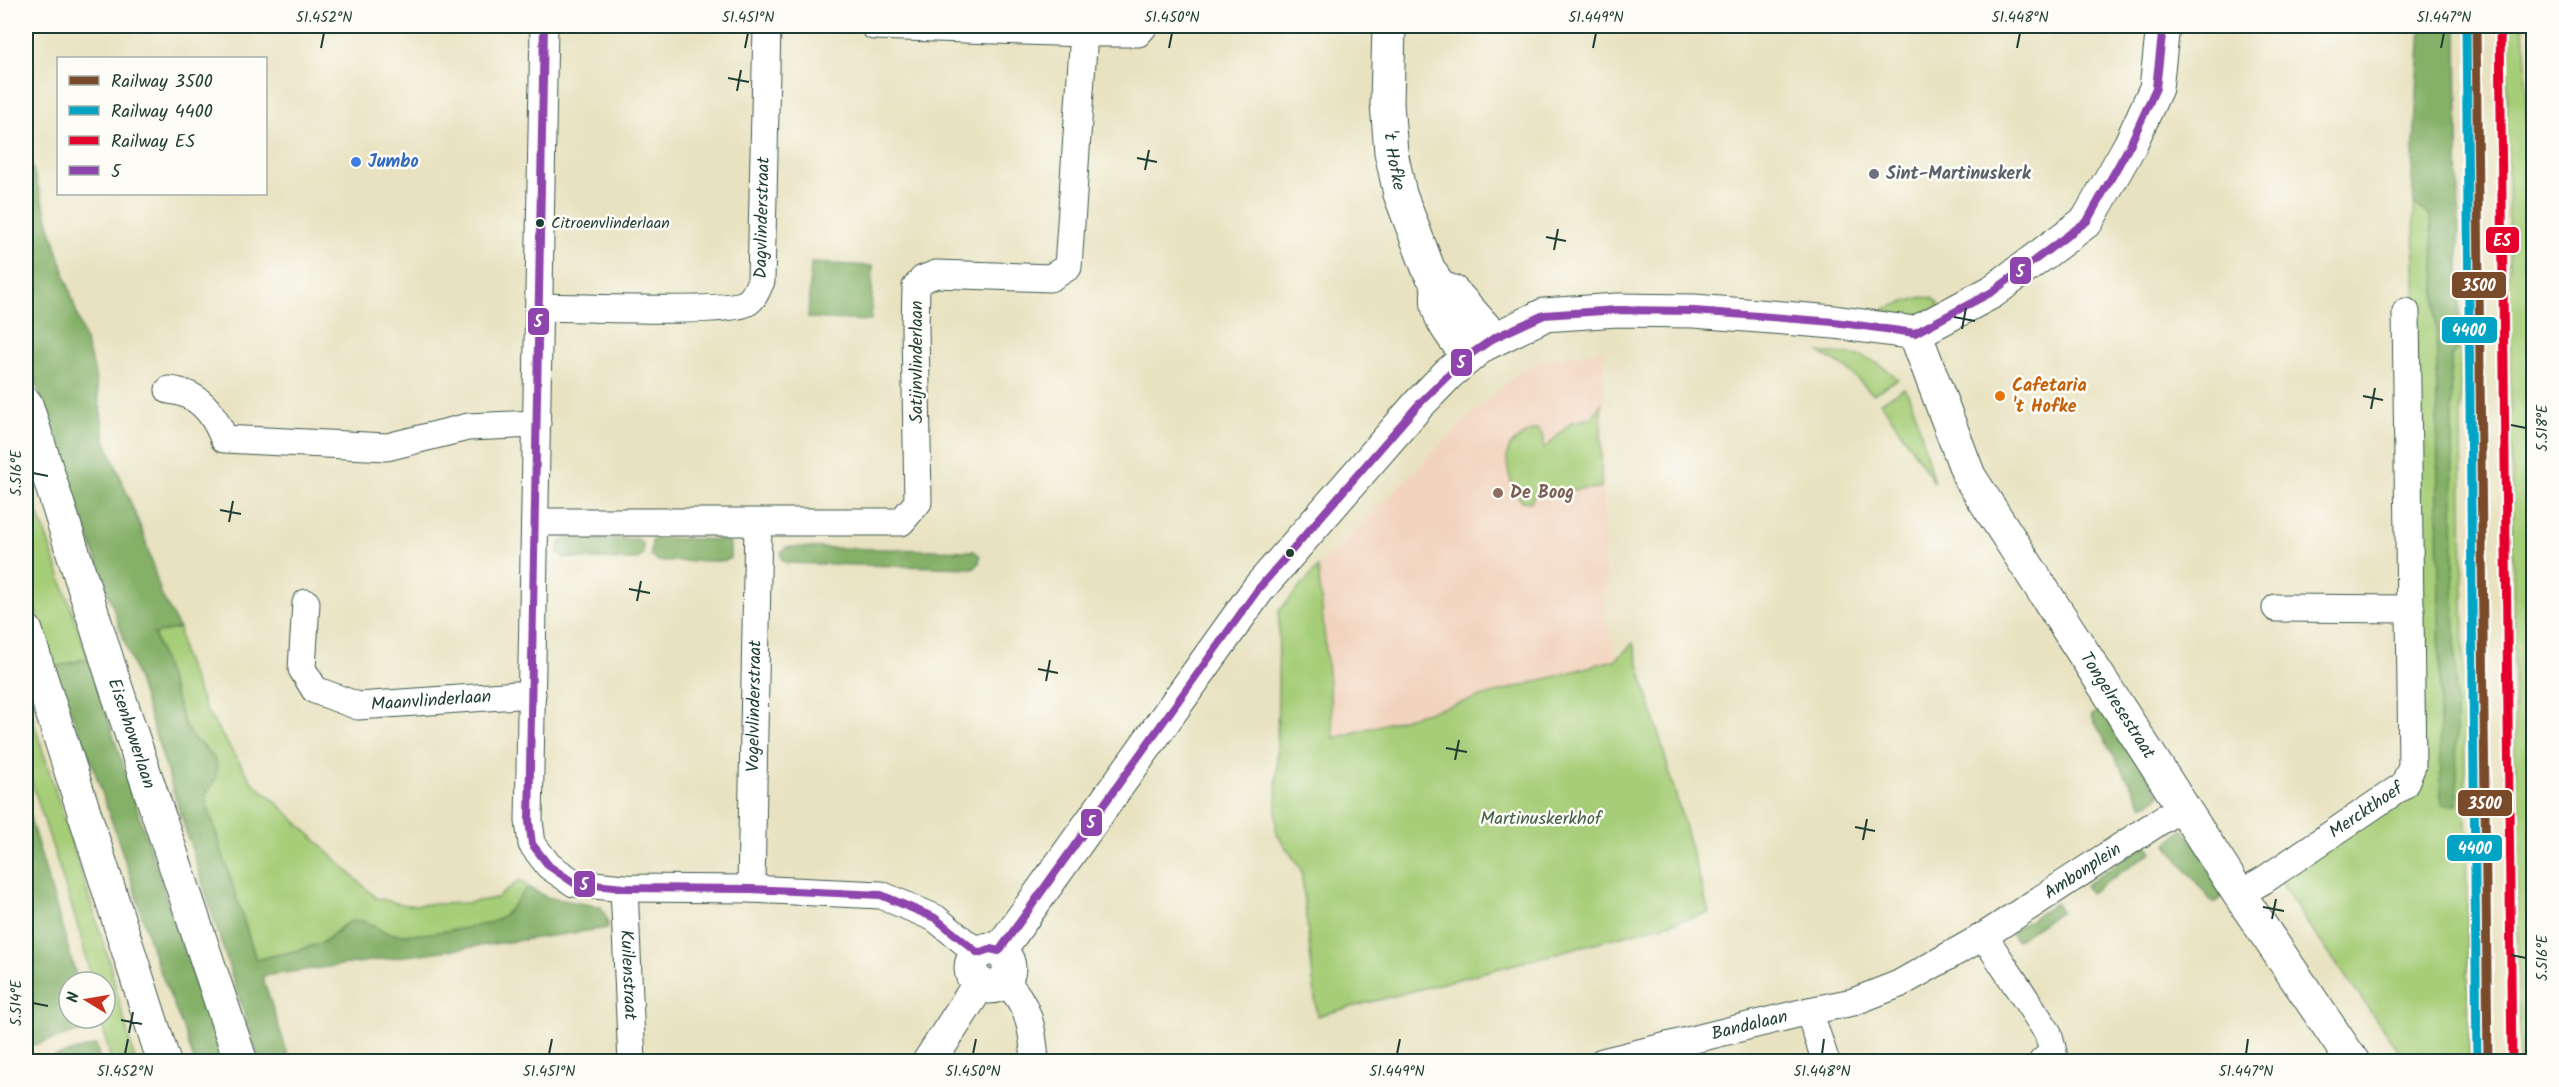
<svg xmlns="http://www.w3.org/2000/svg" width="2559" height="1087" font-family="Kalam,sans-serif">
	<rect width="100%" height="100%" fill="#fdfcf7"/>
	<filter id="ink" filterUnits="userSpaceOnUse"><feTurbulence type="fractalNoise" baseFrequency=".0167" numOctaves="2"/><feDisplacementMap in="SourceGraphic" scale="12" xChannelSelector="R" yChannelSelector="G"/><feConvolveMatrix kernelMatrix="1 2 1 2 8 2 1 2 1" color-interpolation-filters="sRGB"/></filter>
	<filter id="wash" filterUnits="userSpaceOnUse"><feTurbulence type="fractalNoise" baseFrequency=".008" numOctaves="4" result="noise"/><feDisplacementMap in="SourceGraphic" scale="24" xChannelSelector="R" yChannelSelector="G"/><feGaussianBlur stdDeviation="1.35" result="paint"/><feColorMatrix in="noise" values="0 0 0 0 0 0 0 0 0 0 0 0 0 0 0 0 0 1.4 0 .05"/><feComposite in="paint" operator="in"/></filter>
	<g filter="url(#wash)">
		<rect width="100%" height="100%" fill="#e8e2c0"/>
		<!-- built -->
		<path fill="#f2d4be" d="M 1604,350 L 1605,618 L 1618,659 L 1333,738 L 1318,567 L 1467,418 L 1520,371 L 1548,359 Z"/>
		<!-- green -->
		<path fill="#a6cd77" stroke="#628556" stroke-width="1.5" d="M 2506,26 L 2524,26 L 2526,63 L 2533,713 L 2533,1062 L 2519,1061 Z
			M 2414,203 L 2430,216 L 2436,279 L 2441,805 L 2457,804 L 2451,357 L 2460,346 L 2469,1061 L 2406,1061 L 2305,920 L 2279,879 L 2418,790 L 2423,776 Z
			M 1922,297 L 1932,298 L 1940,305 C 1927,317 1900,316 1883,318 L 1886,308 Z
			M 1820,353 C 1854,353 1872,354 1898,379 L 1873,394 L 1846,368 Z
			M 1904,388 C 1918,406 1926,459 1934,482 L 1881,402 Z
			M 1601,404 L 1601,488 L 1536,492 L 1531,502 L 1522,501 C 1512,491 1502,460 1510,447 C 1515,439 1529,431 1538,429 L 1544,437 L 1544,449 L 1572,422 L 1592,418 Z
			M 26,477 L 88,658 L 53,668 L 26,578 Z
			M 1318,567 L 1334,738 L 1617,659 L 1633,643 L 1709,913 L 1317,1016 L 1301,869 L 1276,833 L 1279,611 Z
			M 179,628 L 183,654 L 207,712 L 252,782 L 274,800 L 376,898 L 406,905 L 466,903 L 497,898 L 520,880 L 528,887 C 519,896 511,911 500,918 C 486,928 409,937 391,934 C 378,932 368,918 353,921 C 341,923 334,937 323,942 C 303,951 278,954 256,960 L 205,798 L 207,790 L 215,780 L 205,747 L 192,738 L 185,726 L 154,633 Z
			M 26,698 L 107,954 L 135,1061 L 111,1061 L 101,1018 L 105,1018 L 105,982 L 92,982 L 80,933 L 26,764 Z"/>
		<!-- forest -->
		<path fill="#84b068" stroke="#52764e" stroke-width="1.5" d="M 2421,26 L 2457,26 L 2460,346 L 2451,357 L 2457,805 L 2441,805 L 2436,279 L 2430,216 L 2414,203 L 2412,177 Z
			M 26,147 L 94,370 L 105,439 L 144,536 L 161,594 L 179,628 L 154,634 L 185,726 C 188,730 190,735 193,738 C 205,750 222,757 216,777 C 214,784 207,790 205,798 L 256,960 C 278,954 303,951 323,942 C 334,937 341,923 353,921 C 368,918 378,932 391,934 C 409,937 486,928 500,918 C 511,911 519,896 528,887 L 546,897 L 601,907 L 607,919 L 608,928 L 262,976 L 290,1061 L 259,1061 L 140,686 L 26,354 Z
			M 811,263 L 873,266 L 871,321 L 808,318 Z
			M 567,538 L 637,539 L 643,543 L 643,555 L 635,560 L 564,558 L 558,552 L 560,543 Z
			M 656,538 L 726,540 L 730,544 L 730,558 L 725,561 L 658,561 L 651,556 L 652,541 Z
			M 787,547 L 974,551 L 980,556 L 979,563 L 975,568 L 787,563 L 782,560 L 781,552 Z
			M 88,658 L 171,913 L 224,1061 L 194,1061 L 186,1036 L 153,953 L 132,881 L 92,763 L 53,668 Z
			M 2099,710 L 2105,712 L 2160,795 L 2143,806 L 2091,716 Z
			M 26,804 L 78,982 L 69,982 L 69,1018 L 89,1018 L 92,1028 L 26,1047 Z
			M 2184,829 L 2227,894 L 2213,903 L 2167,845 L 2168,842 Z
			M 2146,844 L 2152,852 L 2090,893 L 2085,885 Z
			M 2056,903 L 2061,911 L 2016,941 L 2011,932 Z
			M 96,1045 L 100,1061 L 39,1061 Z"/>
	</g>
	<g filter="url(#ink)">
		<g fill="none" stroke-linecap="round" stroke-linejoin="round">
			<defs>
				<g id="minor">
					<path d="M 544,26 L 529,821 L 532,844 L 549,866 L 574,883 L 624,888 L 751,889 L 881,895 L 935,918 L 978,953"/>
					<path d="M 874,26 L 1084,33"/>
					<path id="s1" d="M 539,307 C 571,307 728,314 746,303 C 754,299 757,289 761,281 L 767,26"/>
					<path d="M 169,390 C 199,393 214,413 224,439 L 387,447 L 468,427 L 537,424"/>
					<path d="M 535,522 L 901,522 L 918,502 L 915,328 L 916,287 L 923,279 L 936,274 L 1050,278 L 1068,267 L 1084,33 L 1138,33 L 1144,26"/>
					<path id="s2" d="M 306,603 L 302,669 L 315,690 L 358,706 L 532,694"/>
					<path d="M 2276,608 L 2411,609"/>
					<path id="s3" d="M 624,888 L 632,1062"/>
					<path id="s4" d="M 751,889 L 758,523"/>
					<path id="s5" d="M 2239,894 L 2264,880 L 2404,785 L 2412,766 L 2406,312"/>
					<path d="M 1984,936 L 2048,1033 L 2053,1052 L 2042,1062"/>
					<path d="M 1004,980 C 1029,1004 1033,1029 1035,1062"/>
					<path id="s6" d="M 1809,1011 L 1853,1002 L 1899,984 L 1984,936 L 2183,806"/>
					<path id="s7" d="M 1602,1062 L 1809,1011 L 1826,1062"/>
				</g>
				<g id="tertiary">
					<path id="s8" d="M 1389,26 L 1387,103 L 1391,152 L 1400,194 L 1428,268 L 1439,287 L 1453,292 L 1494,338"/>
					<path d="M 1439,287 C 1431,313 1453,336 1468,356"/>
					<path d="M 1915,333 L 1992,292 L 2087,221 L 2130,145 L 2156,88 L 2163,26"/>
				</g>
				<g id="secondary">
					<circle cx="990" cy="968" r="19"/>
					<path id="s9" d="M 999,951 L 1259,588 L 1418,405 L 1449,373 L 1483,345 L 1544,315 L 1617,310 L 1694,311 L 1834,322 L 1915,333 L 1969,476 L 2239,894 L 2353,1062"/>
					<path d="M 929,1062 L 980,983"/>
				</g>
				<g id="primary">
					<path id="s10" d="M 26,404 L 114,682 L 241,1062"/>
					<path d="M 26,631 L 164,1062"/>
				</g>
			</defs>
			<!-- minor casing -->
			<use href="#minor" stroke="#3d5649" stroke-width="29"/>
			<!-- tertiary casing -->
			<use href="#tertiary" stroke="#3d5649" stroke-width="35"/>
			<!-- secondary casing -->
			<use href="#secondary" stroke="#3d5649" stroke-width="35"/>
			<!-- primary casing -->
			<use href="#primary" stroke="#3d5649" stroke-width="35"/>
			<!-- minor -->
			<use href="#minor" stroke="#fff" stroke-width="27"/>
			<!-- tertiary -->
			<use href="#tertiary" stroke="#fff" stroke-width="33"/>
			<!-- secondary -->
			<use href="#secondary" stroke="#fff" stroke-width="33"/>
			<!-- primary -->
			<use href="#primary" stroke="#fff" stroke-width="33"/>
			<defs>
				<path id="bus-1" d="M 544,26 L 529,821 L 532,844 L 549,866 L 574,883 L 624,888 L 751,889 L 881,895 L 935,918 L 978,953 L 990,949 L 999,951 L 1259,588 L 1418,405 L 1468,356 L 1494,338 L 1544,315 L 1617,310 L 1694,311 L 1834,322 L 1915,333 L 1992,292 L 2087,221 L 2130,145 L 2156,88 L 2163,26"/>
			</defs>
			<!-- bus-1 casing -->
			<use href="#bus-1" stroke="#fdfcf7" stroke-width="12"/>
			<!-- bus-1 -->
			<use href="#bus-1" stroke="#8e44ad" stroke-width="8"/>
			<defs>
				<path id="rail-1" d="M 2476,26 L 2488,1062"/>
				<path id="rail-2" d="M 2466,26 L 2477,1062"/>
				<path id="rail-3" d="M 2500,26 L 2512,1062"/>
			</defs>
			<!-- rail-1 casing -->
			<use href="#rail-1" stroke="#fdfcf7" stroke-width="14"/>
			<!-- rail-2 casing -->
			<use href="#rail-2" stroke="#fdfcf7" stroke-width="14"/>
			<!-- rail-3 casing -->
			<use href="#rail-3" stroke="#fdfcf7" stroke-width="14"/>
			<!-- rail-1 -->
			<use href="#rail-1" stroke="#7a4b2a" stroke-width="9"/>
			<!-- rail-2 -->
			<use href="#rail-2" stroke="#02a4c6" stroke-width="9"/>
			<!-- rail-3 -->
			<use href="#rail-3" stroke="#e4002b" stroke-width="9"/>
		</g>
	</g>
	<!-- ticks -->
	<path fill="none" stroke="#1f3d34" stroke-width="2" d="M 321,48 L 324,33M 745,48 L 748,33M 1169,48 L 1172,33M 1593,48 L 1596,33M 2017,48 L 2020,33M 2441,48 L 2444,33M 728,78 L 749,82M 737,91 L 741,70M 1137,158 L 1157,162M 1145,170 L 1149,150M 1546,237 L 1566,241M 1554,250 L 1558,229M 1954,317 L 1975,321M 1962,329 L 1966,308M 2363,396 L 2383,400M 2371,409 L 2375,388M 2511,425 L 2526,428M 33,473 L 48,476M 220,510 L 241,514M 229,522 L 233,501M 629,589 L 650,593M 637,601 L 641,581M 1038,669 L 1058,673M 1046,681 L 1050,660M 1446,748 L 1467,752M 1455,760 L 1459,740M 1855,827 L 1875,831M 1863,840 L 1867,819M 2263,907 L 2284,911M 2272,919 L 2276,899M 2511,955 L 2526,958M 33,1003 L 48,1006M 121,1020 L 142,1024M 129,1033 L 133,1012M 125,1054 L 128,1039M 549,1054 L 552,1039M 973,1054 L 976,1039M 1397,1054 L 1400,1039M 1822,1054 L 1824,1039M 2246,1054 L 2248,1039"/>
	<!-- markers -->
	<circle fill="#3f7fe0" stroke="#fdfcf7" stroke-width="2" cx="356" cy="162" r="6"/>
	<circle fill="#6b7280" stroke="#fdfcf7" stroke-width="2" cx="1874" cy="174" r="6"/>
	<g fill="#1f3d34" stroke="#fdfcf7" stroke-width="2">
		<circle cx="540" cy="223" r="5"/>
		<circle cx="1290" cy="553" r="5"/>
	</g>
	<circle fill="#e8710a" stroke="#fdfcf7" stroke-width="2" cx="2000" cy="396" r="6"/>
	<circle fill="#8d6e63" stroke="#fdfcf7" stroke-width="2" cx="1498" cy="493" r="6"/>
	<g text-anchor="middle" dominant-baseline="central" stroke-width="5" stroke-linejoin="round" paint-order="stroke">
		<!-- bus labels -->
		<g font-size="16" fill="#1f3d34" stroke="#fdfcf7" text-anchor="start">
			<text x="551" y="223">Citroenvlinderlaan</text>
		</g>
		<!-- street labels -->
		<g font-size="18" fill="#1f3d34" stroke="#fdfcf7">
			<text stroke="none"><textPath href="#s8" startOffset="135">'t Hofke</textPath></text>
			<text stroke="none"><textPath href="#s1" startOffset="298">Dagvlinderstraat</textPath></text>
			<text transform="translate(917 362) rotate(-90)">Satijnvlinderlaan</text>
			<text stroke="none"><textPath href="#s2" startOffset="210">Maanvlinderlaan</textPath></text>
			<text stroke="none"><textPath href="#s4" startOffset="183">Vogelvlinderstraat</textPath></text>
			<text stroke="none"><textPath href="#s9" startOffset="1644">Tongelresestraat</textPath></text>
			<text stroke="none"><textPath href="#s10" startOffset="346">Eisenhowerlaan</textPath></text>
			<text stroke="none"><textPath href="#s5" startOffset="152">Merckthoef</textPath></text>
			<text stroke="none"><textPath href="#s6" startOffset="310">Ambonplein</textPath></text>
			<text stroke="none"><textPath href="#s3" startOffset="87">Kuilenstraat</textPath></text>
			<text stroke="none"><textPath href="#s7" startOffset="152">Bandalaan</textPath></text>
		</g>
		<!-- shop labels -->
		<g font-size="18" font-weight="bold" fill="#366cbe" stroke="#fdfcf7" text-anchor="start">
			<text x="368" y="162">Jumbo</text>
		</g>
		<!-- worship labels -->
		<g font-size="18" font-weight="bold" fill="#5b616d" stroke="#fdfcf7" text-anchor="start">
			<text x="1886" y="174">Sint-Martinuskerk</text>
		</g>
		<!-- food labels -->
		<g font-size="18" font-weight="bold" fill="#c56008" stroke="#fdfcf7" text-anchor="start">
			<text x="2012" y="386">Cafetaria<tspan x="2012" dy="21">'t Hofke</tspan></text>
		</g>
		<!-- education labels -->
		<g font-size="18" font-weight="bold" fill="#785e54" stroke="#fdfcf7" text-anchor="start">
			<text x="1510" y="493">De Boog</text>
		</g>
		<!-- park labels -->
		<g font-size="18" fill="#416145" stroke="#fdfcf7">
			<text x="1541" y="819">Martinuskerkhof</text>
		</g>
	</g>
	<g stroke="#fdfcf7" stroke-width="2">
		<rect x="2485" y="226" width="35" height="28" rx="6" fill="#e4002b"/>
		<rect x="2009" y="256" width="23" height="29" rx="6" fill="#8e44ad"/>
		<rect x="2451" y="271" width="56" height="28" rx="6" fill="#7a4b2a"/>
		<rect x="527" y="307" width="23" height="29" rx="6" fill="#8e44ad"/>
		<rect x="2441" y="316" width="57" height="28" rx="6" fill="#02a4c6"/>
		<rect x="1450" y="348" width="23" height="29" rx="6" fill="#8e44ad"/>
		<rect x="2457" y="789" width="56" height="28" rx="6" fill="#7a4b2a"/>
		<rect x="1080" y="808" width="23" height="29" rx="6" fill="#8e44ad"/>
		<rect x="2446" y="834" width="57" height="28" rx="6" fill="#02a4c6"/>
		<rect x="573" y="870" width="23" height="28" rx="6" fill="#8e44ad"/>
	</g>
	<g font-size="16" text-anchor="middle" font-weight="bold" fill="#fff">
		<text x="2502" y="246">ES</text>
		<text x="2020" y="277">5</text>
		<text x="2479" y="291">3500</text>
		<text x="538" y="327">5</text>
		<text x="2469" y="336">4400</text>
		<text x="1461" y="368">5</text>
		<text x="2485" y="809">3500</text>
		<text x="1091" y="828">5</text>
		<text x="2475" y="854">4400</text>
		<text x="584" y="890">5</text>
	</g>
	<!-- margin -->
	<rect width="2559" height="1087" fill="none" stroke="#fdfcf7" stroke-width="66"/>
	<!-- legend -->
	<rect x="57" y="57" width="210" height="138" fill="#fdfcf7" stroke="#a4b0a9" stroke-width="1.5"/>
	<rect x="69" y="76" width="30" height="9" fill="#7a4b2a" stroke="#a4b0a9" stroke-width="1.5"/>
	<text x="111" y="87" font-size="18" fill="#1f3d34">Railway 3500</text>
	<rect x="69" y="106" width="30" height="9" fill="#02a4c6" stroke="#a4b0a9" stroke-width="1.5"/>
	<text x="111" y="117" font-size="18" fill="#1f3d34">Railway 4400</text>
	<rect x="69" y="136" width="30" height="9" fill="#e4002b" stroke="#a4b0a9" stroke-width="1.5"/>
	<text x="111" y="147" font-size="18" fill="#1f3d34">Railway ES</text>
	<rect x="69" y="166" width="30" height="9" fill="#8e44ad" stroke="#a4b0a9" stroke-width="1.5"/>
	<text x="111" y="177" font-size="18" fill="#1f3d34">5</text>
	<!-- north arrow -->
	<g transform="translate(87 1000) rotate(281)"><circle r="28" fill="#fdfcf7" stroke="#a4b0a9" stroke-width="1.5"/>
	<path d="M0-4.5L10 22L0 15L-10 22Z" fill="#c8321e"/>
	<text y="-9" font-size="16" font-weight="bold" text-anchor="middle" fill="#1f3d34">N</text>
	</g>
	<rect x="33" y="33" width="2493" height="1021" fill="none" stroke="#1f3d34" stroke-width="2"/>
	<g font-size="15" text-anchor="middle" fill="#1f3d34">
		<text x="324" y="22">51.452°N</text>
		<text x="748" y="22">51.451°N</text>
		<text x="1172" y="22">51.450°N</text>
		<text x="1596" y="22">51.449°N</text>
		<text x="2020" y="22">51.448°N</text>
		<text x="2444" y="22">51.447°N</text>
		<text transform="translate(2542 428) rotate(-90)" y="5">5.518°E</text>
		<text transform="translate(16 473) rotate(-90)" y="5">5.516°E</text>
		<text transform="translate(2542 958) rotate(-90)" y="5">5.516°E</text>
		<text transform="translate(16 1003) rotate(-90)" y="5">5.514°E</text>
		<text x="125" y="1076">51.452°N</text>
		<text x="549" y="1076">51.451°N</text>
		<text x="973" y="1076">51.450°N</text>
		<text x="1397" y="1076">51.449°N</text>
		<text x="1822" y="1076">51.448°N</text>
		<text x="2246" y="1076">51.447°N</text>
	</g>
</svg>
